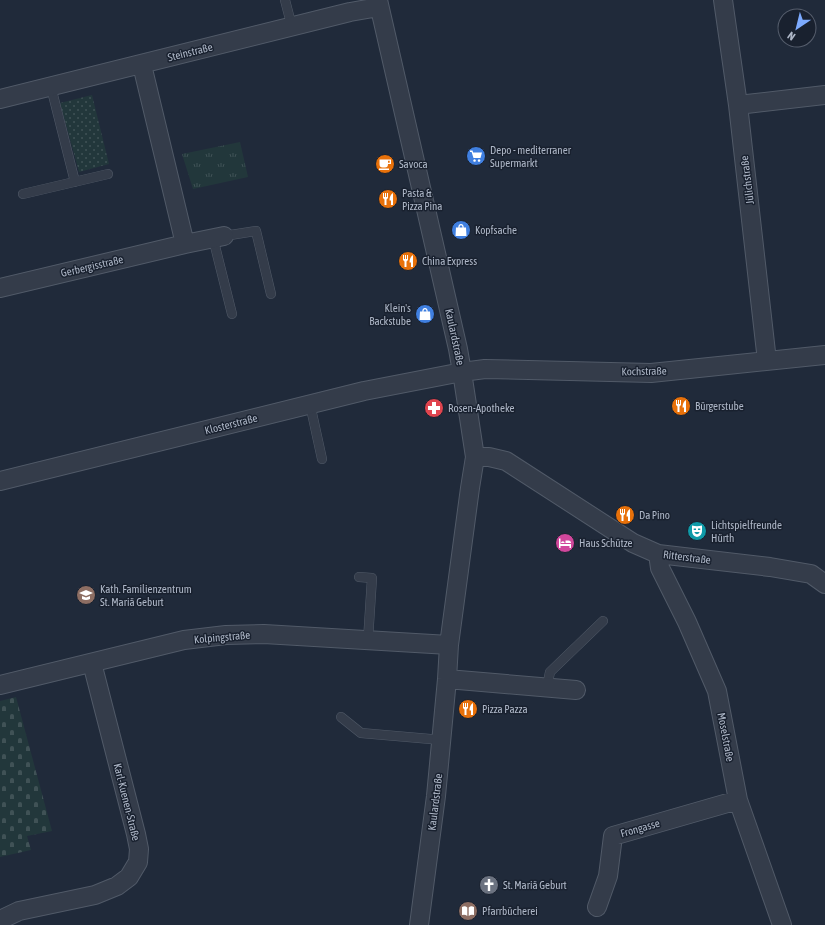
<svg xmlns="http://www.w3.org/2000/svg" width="825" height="925" font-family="'Asap Condensed',sans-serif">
	<defs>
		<pattern id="grass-dots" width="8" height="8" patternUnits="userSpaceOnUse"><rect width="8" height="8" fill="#22373b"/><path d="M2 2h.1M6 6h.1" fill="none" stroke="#405256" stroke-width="1.8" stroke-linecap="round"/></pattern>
		<pattern id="cemetery-stones" width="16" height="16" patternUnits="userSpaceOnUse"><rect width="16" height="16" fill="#22373b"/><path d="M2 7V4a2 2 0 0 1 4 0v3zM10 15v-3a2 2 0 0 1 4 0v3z" fill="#405256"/></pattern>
		<pattern id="park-tufts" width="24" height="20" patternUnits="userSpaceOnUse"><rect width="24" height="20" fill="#22373b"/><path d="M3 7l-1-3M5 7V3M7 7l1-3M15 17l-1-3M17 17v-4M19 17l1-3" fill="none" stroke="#405256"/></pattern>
	</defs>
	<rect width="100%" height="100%" fill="#202a3a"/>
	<!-- grass -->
	<path fill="url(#grass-dots)" d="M 92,95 L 109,164 L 79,172 L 60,103 Z"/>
	<!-- cemetery -->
	<path fill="url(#cemetery-stones)" d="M 16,697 L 52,831 L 27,836 L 31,850 L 0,857 L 0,701 Z"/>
	<!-- park -->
	<path fill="url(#park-tufts)" d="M 240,142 L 248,177 L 193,189 L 182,154 Z"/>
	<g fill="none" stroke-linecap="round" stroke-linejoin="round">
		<defs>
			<path id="lane" d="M 285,0 L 292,27
				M 51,87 L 75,182
				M 23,194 L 108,174
				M 224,236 L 256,231 L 271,294
				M 213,238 L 232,314
				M 310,404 L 322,459
				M 359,577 L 372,578 L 368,640
				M 547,687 L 550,672 L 603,621
				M 341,717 L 361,733 L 442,740"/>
			<path id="street" d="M 378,0 L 458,349 L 462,372 L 475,457 L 470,488 L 449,645 L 447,679 L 436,796 L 419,925
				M 723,0 L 738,105 L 767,361
				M 142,65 L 185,244
				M 0,99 L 350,12 L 379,7
				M 738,105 L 825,95
				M 0,288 L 185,244 L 224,236
				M 475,457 L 489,457 L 506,461 L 633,543 L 658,554 L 770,567 L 811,574 L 825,584
				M 0,481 L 364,391 L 462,372 L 485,369 L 651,373 L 825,355
				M 658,554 L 660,568 L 687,622 L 717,691 L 738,800 L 782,925
				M 447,679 L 576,690
				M 0,685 L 184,640 L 226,635 L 264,634 L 449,645
				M 597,907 L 608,876 L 613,836 L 738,800
				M 0,920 L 19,911 L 95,895 L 117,886 L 129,877 L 138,862 L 139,849 L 136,834 L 92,663"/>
		</defs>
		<!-- lane casing -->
		<use href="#lane" stroke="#515a68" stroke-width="10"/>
		<!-- street casing -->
		<use href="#street" stroke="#515a68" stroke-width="20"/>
		<!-- lane -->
		<use href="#lane" stroke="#343c4a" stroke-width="9"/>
		<!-- street -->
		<use href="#street" stroke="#343c4a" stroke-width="18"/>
	</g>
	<!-- icons -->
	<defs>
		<symbol id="supermarket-disc" viewBox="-11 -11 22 22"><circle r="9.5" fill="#3f7fe0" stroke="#19212f"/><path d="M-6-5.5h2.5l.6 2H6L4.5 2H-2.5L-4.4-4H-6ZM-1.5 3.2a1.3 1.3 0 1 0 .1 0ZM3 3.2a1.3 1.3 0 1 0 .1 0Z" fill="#fff"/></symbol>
		<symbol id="cafe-disc" viewBox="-11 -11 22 22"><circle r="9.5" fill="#e8710a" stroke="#19212f"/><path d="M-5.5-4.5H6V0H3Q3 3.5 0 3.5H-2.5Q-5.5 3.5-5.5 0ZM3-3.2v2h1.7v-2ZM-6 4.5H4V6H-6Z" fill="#fff"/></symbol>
		<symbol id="restaurant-disc" viewBox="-11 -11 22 22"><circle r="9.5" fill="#e8710a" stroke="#19212f"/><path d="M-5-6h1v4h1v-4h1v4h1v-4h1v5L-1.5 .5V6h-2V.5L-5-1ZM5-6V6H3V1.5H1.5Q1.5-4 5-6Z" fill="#fff"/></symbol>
		<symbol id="shop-disc" viewBox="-11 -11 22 22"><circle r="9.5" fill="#3f7fe0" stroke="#19212f"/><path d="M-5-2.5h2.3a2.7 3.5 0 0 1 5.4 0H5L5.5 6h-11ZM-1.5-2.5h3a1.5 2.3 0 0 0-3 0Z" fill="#fff"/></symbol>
		<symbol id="pharmacy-disc" viewBox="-11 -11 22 22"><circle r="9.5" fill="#e0444e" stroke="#19212f"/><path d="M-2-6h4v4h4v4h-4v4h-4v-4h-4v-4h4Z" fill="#fff"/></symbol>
		<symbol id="theatre-disc" viewBox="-11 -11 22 22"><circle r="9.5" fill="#0f9aa8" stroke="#19212f"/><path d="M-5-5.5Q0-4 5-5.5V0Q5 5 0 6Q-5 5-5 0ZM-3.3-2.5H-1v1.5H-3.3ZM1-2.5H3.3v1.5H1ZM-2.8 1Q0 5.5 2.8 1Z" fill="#fff"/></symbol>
		<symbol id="hotel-disc" viewBox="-11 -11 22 22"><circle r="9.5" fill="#d1479c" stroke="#19212f"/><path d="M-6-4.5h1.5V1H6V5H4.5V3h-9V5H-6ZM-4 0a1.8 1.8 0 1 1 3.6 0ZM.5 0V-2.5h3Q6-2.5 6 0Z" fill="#fff"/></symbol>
		<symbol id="school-disc" viewBox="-11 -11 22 22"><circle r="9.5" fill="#8d6e63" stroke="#19212f"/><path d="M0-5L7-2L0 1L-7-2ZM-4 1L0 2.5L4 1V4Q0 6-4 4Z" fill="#fff"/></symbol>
		<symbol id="church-disc" viewBox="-11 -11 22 22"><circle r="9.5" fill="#6b7280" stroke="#19212f"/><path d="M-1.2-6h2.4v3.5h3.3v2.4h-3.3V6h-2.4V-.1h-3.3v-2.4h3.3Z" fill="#fff"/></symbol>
		<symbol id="library-disc" viewBox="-11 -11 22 22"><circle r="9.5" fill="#8d6e63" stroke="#19212f"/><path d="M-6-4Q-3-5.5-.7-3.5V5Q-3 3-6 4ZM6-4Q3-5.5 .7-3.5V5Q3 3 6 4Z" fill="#fff"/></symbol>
	</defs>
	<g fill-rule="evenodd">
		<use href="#supermarket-disc" x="465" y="145" width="22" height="22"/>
		<use href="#cafe-disc" x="374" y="153" width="22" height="22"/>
		<use href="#restaurant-disc" x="377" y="188" width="22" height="22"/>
		<use href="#shop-disc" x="450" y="219" width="22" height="22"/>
		<use href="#restaurant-disc" x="397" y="250" width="22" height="22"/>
		<use href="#shop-disc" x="414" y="303" width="22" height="22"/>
		<use href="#restaurant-disc" x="670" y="395" width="22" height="22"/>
		<use href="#pharmacy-disc" x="423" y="397" width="22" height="22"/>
		<use href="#restaurant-disc" x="614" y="504" width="22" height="22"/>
		<use href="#theatre-disc" x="686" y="520" width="22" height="22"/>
		<use href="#hotel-disc" x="554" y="532" width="22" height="22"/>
		<use href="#school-disc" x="75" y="584" width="22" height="22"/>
		<use href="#restaurant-disc" x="457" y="698" width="22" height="22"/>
		<use href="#church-disc" x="478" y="874" width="22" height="22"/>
		<use href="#library-disc" x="457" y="900" width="22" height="22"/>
	</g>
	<g text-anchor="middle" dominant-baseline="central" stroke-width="3" stroke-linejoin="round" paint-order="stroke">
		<!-- street labels -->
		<g font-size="11" fill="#aeb7c7" stroke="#19212f">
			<text transform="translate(190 52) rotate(-14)">Steinstraße</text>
			<text transform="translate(747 180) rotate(-97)">Jülichstraße</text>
			<text transform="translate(92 266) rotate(-13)">Gerbergisstraße</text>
			<text transform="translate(455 337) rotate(78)">Kaulardstraße</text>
			<text transform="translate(644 371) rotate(-1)">Kochstraße</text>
			<text transform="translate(231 424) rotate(-14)">Klosterstraße</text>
			<text transform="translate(687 557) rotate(7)">Ritterstraße</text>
			<text transform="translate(222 637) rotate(-5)">Kolpingstraße</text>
			<text transform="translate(726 737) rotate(79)">Moselstraße</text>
			<text transform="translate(127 802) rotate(76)">Karl-Kuenen-Straße</text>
			<text transform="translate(435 802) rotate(-83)">Kaulardstraße</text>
			<text transform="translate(640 828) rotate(-16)">Frongasse</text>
		</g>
		<!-- poi labels -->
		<g font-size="11" fill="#aeb7c7" stroke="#19212f" text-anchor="start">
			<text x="490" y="150">Depo - mediterraner<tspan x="490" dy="13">Supermarkt</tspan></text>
			<text x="399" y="164">Savoca</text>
			<text x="402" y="193">Pasta &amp;<tspan x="402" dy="13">Pizza Pina</tspan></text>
			<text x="475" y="230">Kopfsache</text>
			<text x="422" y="261">China Express</text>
			<text x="411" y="308" text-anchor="end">Klein's<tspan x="411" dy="13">Backstube</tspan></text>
			<text x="695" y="406">Bürgerstube</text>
			<text x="448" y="408">Rosen-Apotheke</text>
			<text x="639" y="515">Da Pino</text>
			<text x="711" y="525">Lichtspielfreunde<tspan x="711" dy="13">Hürth</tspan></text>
			<text x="579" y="543">Haus Schütze</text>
			<text x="100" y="589">Kath. Familienzentrum<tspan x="100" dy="13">St. Mariä Geburt</tspan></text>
			<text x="482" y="709">Pizza Pazza</text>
			<text x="503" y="885">St. Mariä Geburt</text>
			<text x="482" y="911">Pfarrbücherei</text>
		</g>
	</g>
	<!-- north arrow -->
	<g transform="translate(797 28) rotate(215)"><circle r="19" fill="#19212f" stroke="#555d6c"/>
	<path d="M0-3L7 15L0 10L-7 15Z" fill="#7caafe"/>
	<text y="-6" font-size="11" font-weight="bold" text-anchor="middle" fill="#aeb7c7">N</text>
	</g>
</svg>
